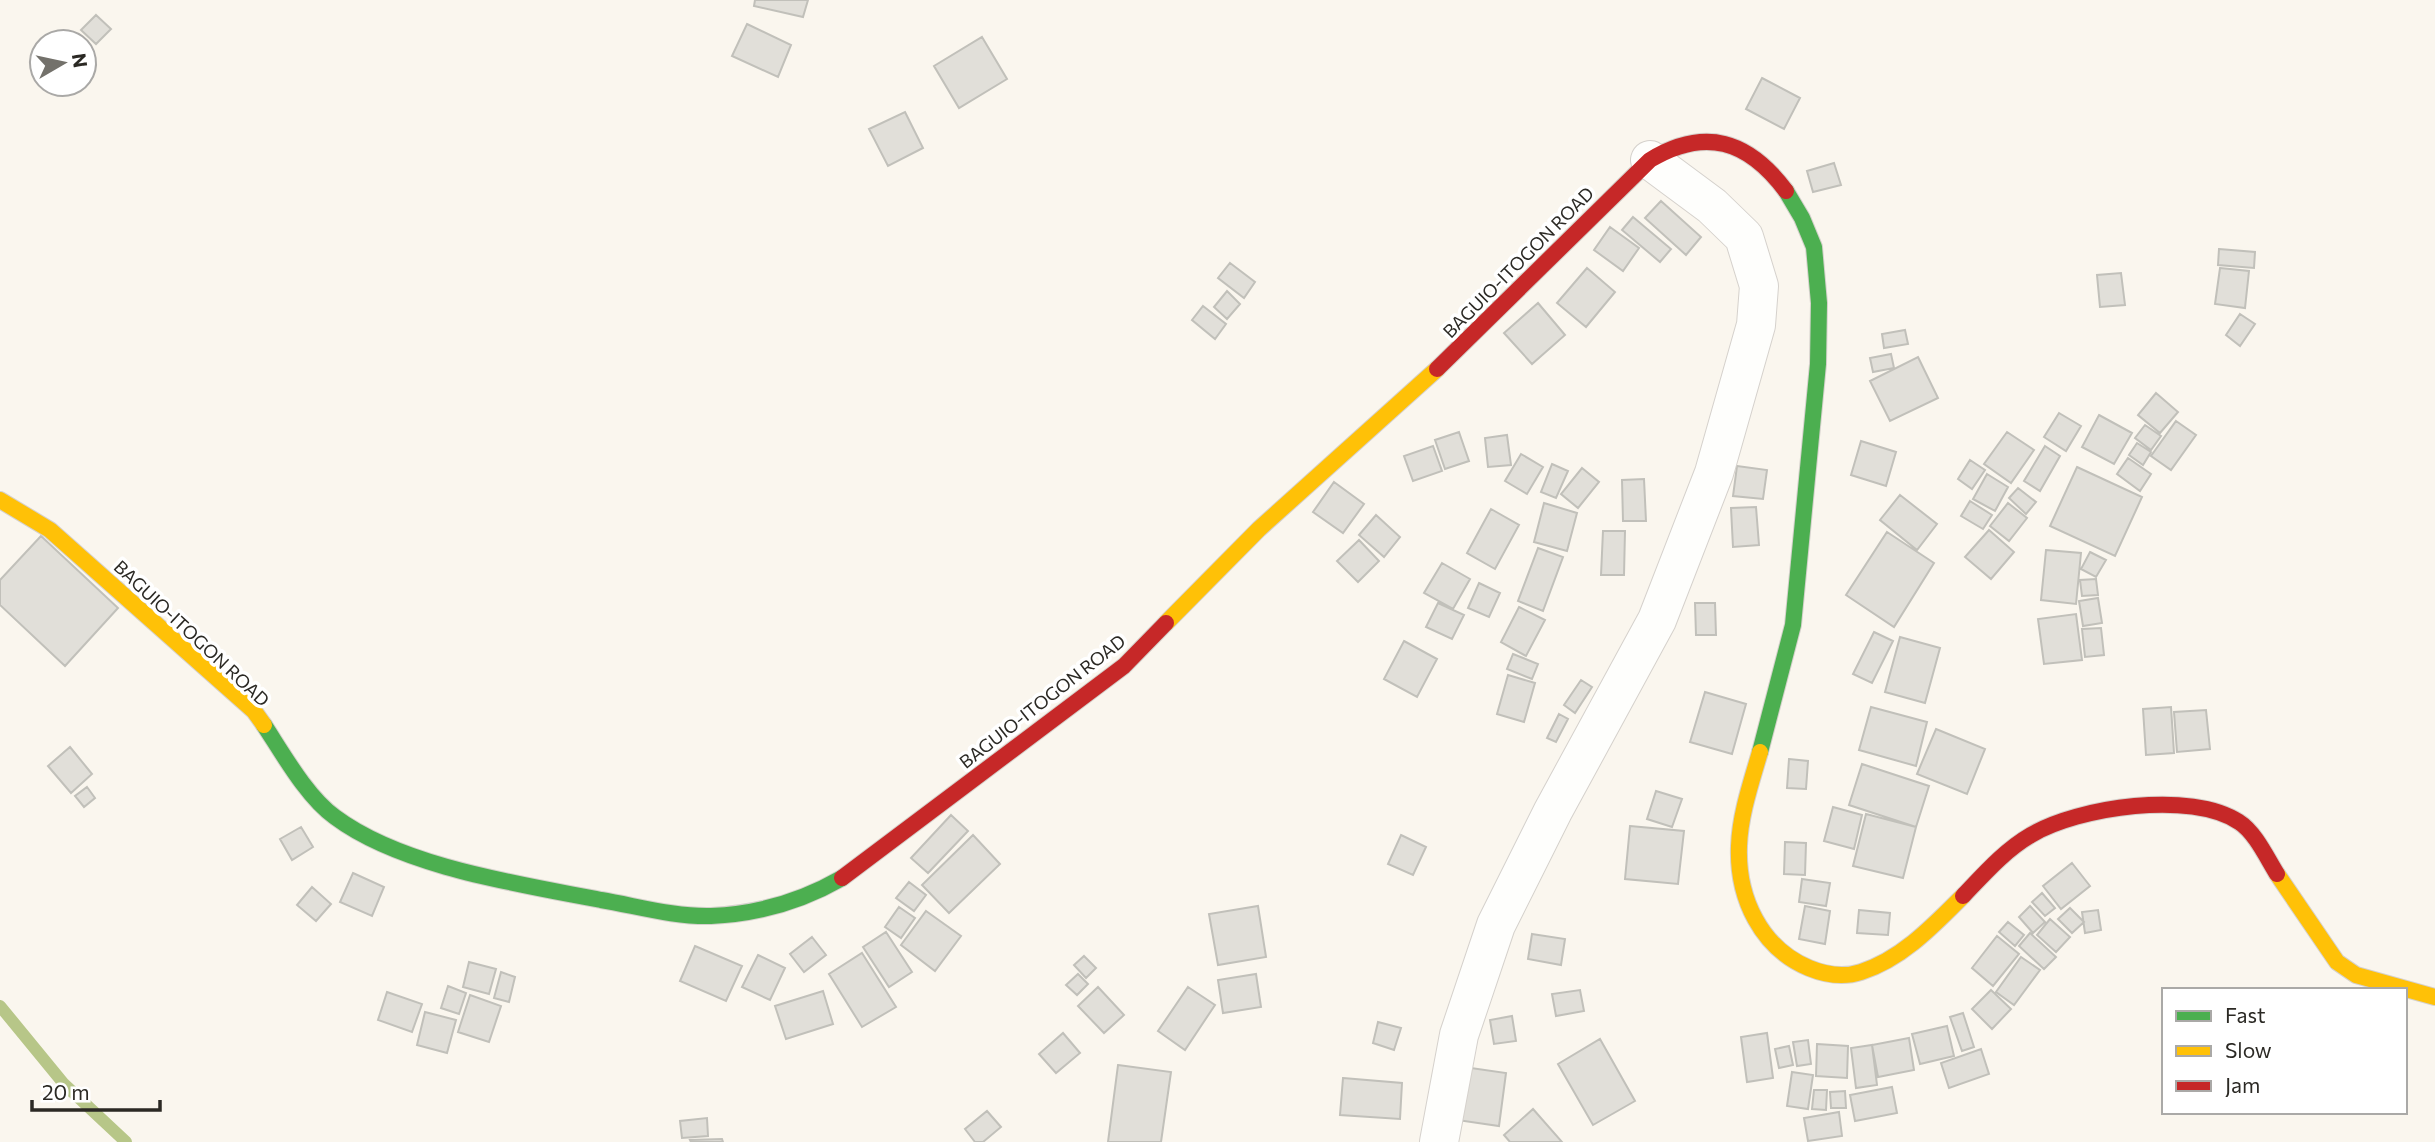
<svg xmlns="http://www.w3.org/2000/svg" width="2435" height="1142" font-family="Commissioner,sans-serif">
	<rect width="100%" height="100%" fill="#faf6ee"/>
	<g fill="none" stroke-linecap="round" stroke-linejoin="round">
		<!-- stream -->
		<path stroke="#b7c688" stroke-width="12" d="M 0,1006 L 64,1084 L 126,1142"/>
	</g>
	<!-- building -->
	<path fill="#e1dfd9" stroke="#c1c0ba" stroke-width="2" d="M 755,0 L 808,0 L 803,17 L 754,6 Z
		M 96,15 L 111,29 L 96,44 L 81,30 Z
		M 747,24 L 791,45 L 778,77 L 732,56 Z
		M 982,37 L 1007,79 L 959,108 L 934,66 Z
		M 1762,78 L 1800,98 L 1784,129 L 1746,109 Z
		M 905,112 L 923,148 L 888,166 L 869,129 Z
		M 1834,163 L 1841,185 L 1813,192 L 1807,171 Z
		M 1661,201 L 1701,237 L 1686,255 L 1645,218 Z
		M 1633,217 L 1671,249 L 1660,262 L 1622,230 Z
		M 1610,227 L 1639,248 L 1623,271 L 1594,250 Z
		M 2219,249 L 2255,252 L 2254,268 L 2218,265 Z
		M 1230,263 L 1255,282 L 1244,298 L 1218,278 Z
		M 1587,268 L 1615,292 L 1586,327 L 1557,303 Z
		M 2220,268 L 2249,271 L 2245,308 L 2215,304 Z
		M 2121,273 L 2125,305 L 2100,307 L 2097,275 Z
		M 1227,291 L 1240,304 L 1227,319 L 1214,307 Z
		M 1538,303 L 1565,335 L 1532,364 L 1504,333 Z
		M 1203,306 L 1226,324 L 1215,339 L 1192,320 Z
		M 2240,314 L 2255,324 L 2240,346 L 2226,335 Z
		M 1905,330 L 1908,344 L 1884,348 L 1882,334 Z
		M 1891,354 L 1894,368 L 1873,372 L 1870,358 Z
		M 1918,357 L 1938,398 L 1890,421 L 1870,381 Z
		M 2156,393 L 2178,412 L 2160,433 L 2138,415 Z
		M 2059,413 L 2081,426 L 2066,451 L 2044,437 Z
		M 2099,415 L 2132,433 L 2114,464 L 2082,447 Z
		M 2176,421 L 2196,435 L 2171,470 L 2151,456 Z
		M 2145,425 L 2161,436 L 2151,450 L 2135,438 Z
		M 1459,432 L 1469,461 L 1445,469 L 1435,440 Z
		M 2007,432 L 2034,450 L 2011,483 L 1984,464 Z
		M 1507,435 L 1511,465 L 1488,467 L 1485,438 Z
		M 1861,441 L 1896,452 L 1886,486 L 1851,475 Z
		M 2137,443 L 2151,452 L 2143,465 L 2129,455 Z
		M 1433,446 L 1442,471 L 1413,481 L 1404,456 Z
		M 2045,446 L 2060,456 L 2040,491 L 2024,481 Z
		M 1521,454 L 1543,467 L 1527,494 L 1505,481 Z
		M 2128,458 L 2151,474 L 2140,491 L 2117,474 Z
		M 1970,460 L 1985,470 L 1972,489 L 1958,479 Z
		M 1552,464 L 1568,471 L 1556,498 L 1541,492 Z
		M 1737,466 L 1767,470 L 1763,499 L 1733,496 Z
		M 2077,467 L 2142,497 L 2115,556 L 2050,526 Z
		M 1582,468 L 1599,482 L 1578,508 L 1561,494 Z
		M 1987,474 L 2008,487 L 1995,511 L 1973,499 Z
		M 1644,479 L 1646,521 L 1623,521 L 1622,480 Z
		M 1334,482 L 1364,504 L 1343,533 L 1313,512 Z
		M 2018,488 L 2036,502 L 2026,514 L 2009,498 Z
		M 1900,495 L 1937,524 L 1917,550 L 1880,520 Z
		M 1970,501 L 1992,515 L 1983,529 L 1961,516 Z
		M 1544,503 L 1577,513 L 1567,551 L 1534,542 Z
		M 2008,503 L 2027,518 L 2009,541 L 1990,526 Z
		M 1756,507 L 1759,545 L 1733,547 L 1731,508 Z
		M 1491,509 L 1519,525 L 1495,569 L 1467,553 Z
		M 1376,515 L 1400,537 L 1384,557 L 1359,535 Z
		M 1989,530 L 2014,552 L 1991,579 L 1965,557 Z
		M 1603,531 L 1625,531 L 1624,575 L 1601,575 Z
		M 1887,532 L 1934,563 L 1894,627 L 1846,595 Z
		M 41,536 L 118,608 L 65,666 L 0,605 L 0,580 Z
		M 1359,540 L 1379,561 L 1358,582 L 1337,561 Z
		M 1538,548 L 1563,557 L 1543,611 L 1518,601 Z
		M 2046,550 L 2081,553 L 2076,604 L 2041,600 Z
		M 2090,552 L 2106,560 L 2096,577 L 2081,569 Z
		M 1442,563 L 1470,579 L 1453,609 L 1424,593 Z
		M 2096,579 L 2098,595 L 2082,596 L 2080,580 Z
		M 1479,583 L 1500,593 L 1489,617 L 1468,608 Z
		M 2098,598 L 2102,623 L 2083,626 L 2079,601 Z
		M 1438,603 L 1464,615 L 1452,639 L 1426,627 Z
		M 1695,603 L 1715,603 L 1716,635 L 1696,635 Z
		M 1519,607 L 1545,620 L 1526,656 L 1501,642 Z
		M 2076,614 L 2082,660 L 2044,664 L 2038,619 Z
		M 2101,628 L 2104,655 L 2085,657 L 2082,629 Z
		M 1874,632 L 1893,641 L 1872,683 L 1853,674 Z
		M 1900,637 L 1940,648 L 1925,703 L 1885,692 Z
		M 1404,641 L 1437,659 L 1417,697 L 1384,679 Z
		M 1513,654 L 1538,664 L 1532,679 L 1507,669 Z
		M 1508,675 L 1535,683 L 1524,722 L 1497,714 Z
		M 1581,680 L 1592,687 L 1575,713 L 1564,705 Z
		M 1705,692 L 1746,704 L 1732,754 L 1690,742 Z
		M 1871,707 L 1927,722 L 1916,766 L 1859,750 Z
		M 2171,707 L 2174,753 L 2146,755 L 2143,709 Z
		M 2206,710 L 2210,749 L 2177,752 L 2174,712 Z
		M 1559,714 L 1568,719 L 1556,742 L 1547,738 Z
		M 1936,729 L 1985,749 L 1967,794 L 1917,774 Z
		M 70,747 L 92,774 L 71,793 L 48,766 Z
		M 1789,759 L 1808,761 L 1806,789 L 1787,788 Z
		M 1862,764 L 1929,786 L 1916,827 L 1849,805 Z
		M 87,787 L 95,798 L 84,807 L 75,796 Z
		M 1656,791 L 1682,799 L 1672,827 L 1647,819 Z
		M 1833,807 L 1862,815 L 1854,849 L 1824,841 Z
		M 1866,814 L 1916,827 L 1903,878 L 1853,866 Z
		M 951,815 L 968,831 L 928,873 L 911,858 Z
		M 1630,826 L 1684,831 L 1678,884 L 1625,879 Z
		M 301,827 L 313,847 L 292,860 L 280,839 Z
		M 973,835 L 1000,864 L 949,913 L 922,885 Z
		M 1401,835 L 1426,847 L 1413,875 L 1388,864 Z
		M 1785,842 L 1806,843 L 1805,875 L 1784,874 Z
		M 2072,863 L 2090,886 L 2061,909 L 2043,886 Z
		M 353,873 L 384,887 L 372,916 L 340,902 Z
		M 1802,879 L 1830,883 L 1826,906 L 1799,902 Z
		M 909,882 L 926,895 L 914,911 L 896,898 Z
		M 312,887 L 331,904 L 316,921 L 297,905 Z
		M 2042,893 L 2055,908 L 2045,916 L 2032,902 Z
		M 1258,906 L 1266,957 L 1218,965 L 1209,914 Z
		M 1805,906 L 1830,911 L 1825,944 L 1799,939 Z
		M 2030,906 L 2045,922 L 2033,933 L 2019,917 Z
		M 899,907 L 915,918 L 901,938 L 885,927 Z
		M 2070,908 L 2084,922 L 2072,933 L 2058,919 Z
		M 1859,910 L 1890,913 L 1888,935 L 1857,933 Z
		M 2098,910 L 2101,930 L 2085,933 L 2082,912 Z
		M 926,911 L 961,936 L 935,971 L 901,945 Z
		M 2050,919 L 2070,937 L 2056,952 L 2037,935 Z
		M 2008,922 L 2024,935 L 2015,946 L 1999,932 Z
		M 886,932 L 912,972 L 889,987 L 863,947 Z
		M 2030,933 L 2056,957 L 2044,969 L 2019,946 Z
		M 1532,934 L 1565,939 L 1561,965 L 1528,959 Z
		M 1997,936 L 2019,954 L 1993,986 L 1972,968 Z
		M 812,937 L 826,955 L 804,972 L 790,954 Z
		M 695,946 L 742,966 L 726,1001 L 680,981 Z
		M 862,953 L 896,1007 L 862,1027 L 829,974 Z
		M 758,955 L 785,968 L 770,1000 L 742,987 Z
		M 1084,956 L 1096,968 L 1086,978 L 1074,965 Z
		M 2021,957 L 2040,970 L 2014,1005 L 1996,992 Z
		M 469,962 L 496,969 L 489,994 L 463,987 Z
		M 501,972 L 515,977 L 509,1002 L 494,998 Z
		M 1078,974 L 1088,984 L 1077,995 L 1066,985 Z
		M 1256,974 L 1261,1007 L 1223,1013 L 1218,980 Z
		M 448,986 L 466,993 L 459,1014 L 441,1008 Z
		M 1098,987 L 1124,1015 L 1104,1033 L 1078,1006 Z
		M 1188,987 L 1215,1005 L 1185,1050 L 1158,1031 Z
		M 1580,990 L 1584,1011 L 1556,1016 L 1552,994 Z
		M 1991,990 L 2011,1009 L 1992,1029 L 1972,1009 Z
		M 823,991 L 833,1024 L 786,1039 L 775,1006 Z
		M 387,992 L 422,1004 L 412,1032 L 378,1020 Z
		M 470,995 L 501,1006 L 489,1042 L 458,1032 Z
		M 425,1012 L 456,1020 L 447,1053 L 417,1045 Z
		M 1963,1013 L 1974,1047 L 1962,1051 L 1950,1017 Z
		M 1512,1016 L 1516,1041 L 1494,1044 L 1490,1020 Z
		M 1378,1022 L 1401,1028 L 1394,1050 L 1373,1043 Z
		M 1947,1026 L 1954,1056 L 1920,1064 L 1912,1034 Z
		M 1063,1033 L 1080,1053 L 1056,1073 L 1039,1054 Z
		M 1767,1033 L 1773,1078 L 1747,1082 L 1741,1037 Z
		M 1909,1038 L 1914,1070 L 1878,1077 L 1872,1045 Z
		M 1600,1039 L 1635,1101 L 1593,1125 L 1558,1064 Z
		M 1808,1040 L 1811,1064 L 1797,1066 L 1793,1042 Z
		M 1817,1044 L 1848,1046 L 1847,1078 L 1816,1076 Z
		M 1872,1045 L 1877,1085 L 1856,1088 L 1851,1048 Z
		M 1789,1046 L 1793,1065 L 1779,1068 L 1775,1049 Z
		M 1981,1049 L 1989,1074 L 1949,1088 L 1941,1063 Z
		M 1118,1065 L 1171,1072 L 1161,1142 L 1108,1142 Z
		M 1464,1067 L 1506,1073 L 1499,1126 L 1457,1120 Z
		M 1792,1072 L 1813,1075 L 1808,1109 L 1787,1106 Z
		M 1343,1078 L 1402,1083 L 1400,1119 L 1340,1115 Z
		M 1892,1087 L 1897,1113 L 1855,1121 L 1850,1095 Z
		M 1814,1090 L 1827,1090 L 1826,1110 L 1812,1109 Z
		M 1845,1091 L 1846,1108 L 1831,1108 L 1830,1092 Z
		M 1533,1109 L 1562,1142 L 1510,1142 L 1504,1135 Z
		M 987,1111 L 1001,1127 L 983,1142 L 975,1142 L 965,1129 Z
		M 1839,1112 L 1842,1136 L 1808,1141 L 1804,1118 Z
		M 707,1118 L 708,1136 L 682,1138 L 680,1121 Z
		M 722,1139 L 723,1142 L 691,1142 L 690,1140 Z"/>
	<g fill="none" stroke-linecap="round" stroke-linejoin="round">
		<defs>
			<path id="street" d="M 1439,1142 L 1459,1035 L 1496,925 L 1553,811 L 1657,620 L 1714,473 L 1756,325 L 1759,286 L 1744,237 L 1712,206 L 1650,160"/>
			<path id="fast" d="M 264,725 C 283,754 307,797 335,817 C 402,867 519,884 601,900 C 637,906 674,917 711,916 C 757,914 802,901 842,878
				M 1760,752 L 1793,625 L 1818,364 L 1819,303 L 1814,247 L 1802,218 L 1786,191"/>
			<path id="slow" d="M 0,500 L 50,530 L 254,711 L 264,725
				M 1166,623 L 1259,529 L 1437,369
				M 1760,752 C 1751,783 1740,815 1739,846 C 1737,898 1761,948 1809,968 C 1826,975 1843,978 1861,972 C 1902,959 1934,925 1963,896
				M 2277,874 L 2337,962 L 2356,975 L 2435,997"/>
			<path id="jam" d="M 1437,369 L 1650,160 C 1705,127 1748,140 1786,191
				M 842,878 L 1124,666 L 1166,623
				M 1963,896 C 1984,874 2005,850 2031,835 C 2078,807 2191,790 2239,822 C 2255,832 2267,858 2277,874"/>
		</defs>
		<!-- street casing -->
		<use href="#street" stroke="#d5d1cc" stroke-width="40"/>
		<!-- fast casing -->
		<use href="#fast" stroke="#d5d1cc" stroke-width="18"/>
		<!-- slow casing -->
		<use href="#slow" stroke="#d5d1cc" stroke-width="18"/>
		<!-- jam casing -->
		<use href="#jam" stroke="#d5d1cc" stroke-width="18"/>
		<!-- street -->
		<use href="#street" stroke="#fefefc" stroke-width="38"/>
		<!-- fast -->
		<use href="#fast" stroke="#4caf50" stroke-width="16"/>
		<!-- slow -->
		<use href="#slow" stroke="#ffc107" stroke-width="16"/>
		<!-- jam -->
		<use href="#jam" stroke="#c62828" stroke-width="16"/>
	</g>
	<g text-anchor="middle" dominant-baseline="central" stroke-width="7" stroke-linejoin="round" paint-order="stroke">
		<!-- street labels -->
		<g font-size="18" fill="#2b2924" stroke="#fff">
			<text transform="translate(1518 262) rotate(-45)">BAGUIO-ITOGON ROAD</text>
			<text transform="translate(192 633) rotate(43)">BAGUIO-ITOGON ROAD</text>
			<text transform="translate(1042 701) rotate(-38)">BAGUIO-ITOGON ROAD</text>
		</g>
	</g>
	<!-- legend -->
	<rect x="2162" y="988" width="245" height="126" fill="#ffffff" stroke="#aaa9a7" stroke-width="2"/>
	<rect x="2176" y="1011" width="35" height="10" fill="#4caf50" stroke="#aaa9a7" stroke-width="2"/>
	<text x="2225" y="1023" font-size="21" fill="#2b2924">Fast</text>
	<rect x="2176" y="1046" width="35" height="10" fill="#ffc107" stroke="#aaa9a7" stroke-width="2"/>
	<text x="2225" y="1058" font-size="21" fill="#2b2924">Slow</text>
	<rect x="2176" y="1081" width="35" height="10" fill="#c62828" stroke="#aaa9a7" stroke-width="2"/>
	<text x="2225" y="1093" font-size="21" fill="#2b2924">Jam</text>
	<!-- north arrow -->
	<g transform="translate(63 63) rotate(81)"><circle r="33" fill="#ffffff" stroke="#aaa9a7" stroke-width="2"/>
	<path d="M0-5L12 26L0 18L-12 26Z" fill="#73716b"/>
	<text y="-10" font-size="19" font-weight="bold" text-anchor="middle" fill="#2b2924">N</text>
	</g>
	<!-- scale -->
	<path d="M32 1100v10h128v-10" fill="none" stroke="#2b2924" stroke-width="3.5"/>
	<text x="42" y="1100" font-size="21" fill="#2b2924" stroke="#ffffff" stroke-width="5" paint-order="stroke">20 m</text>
</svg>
